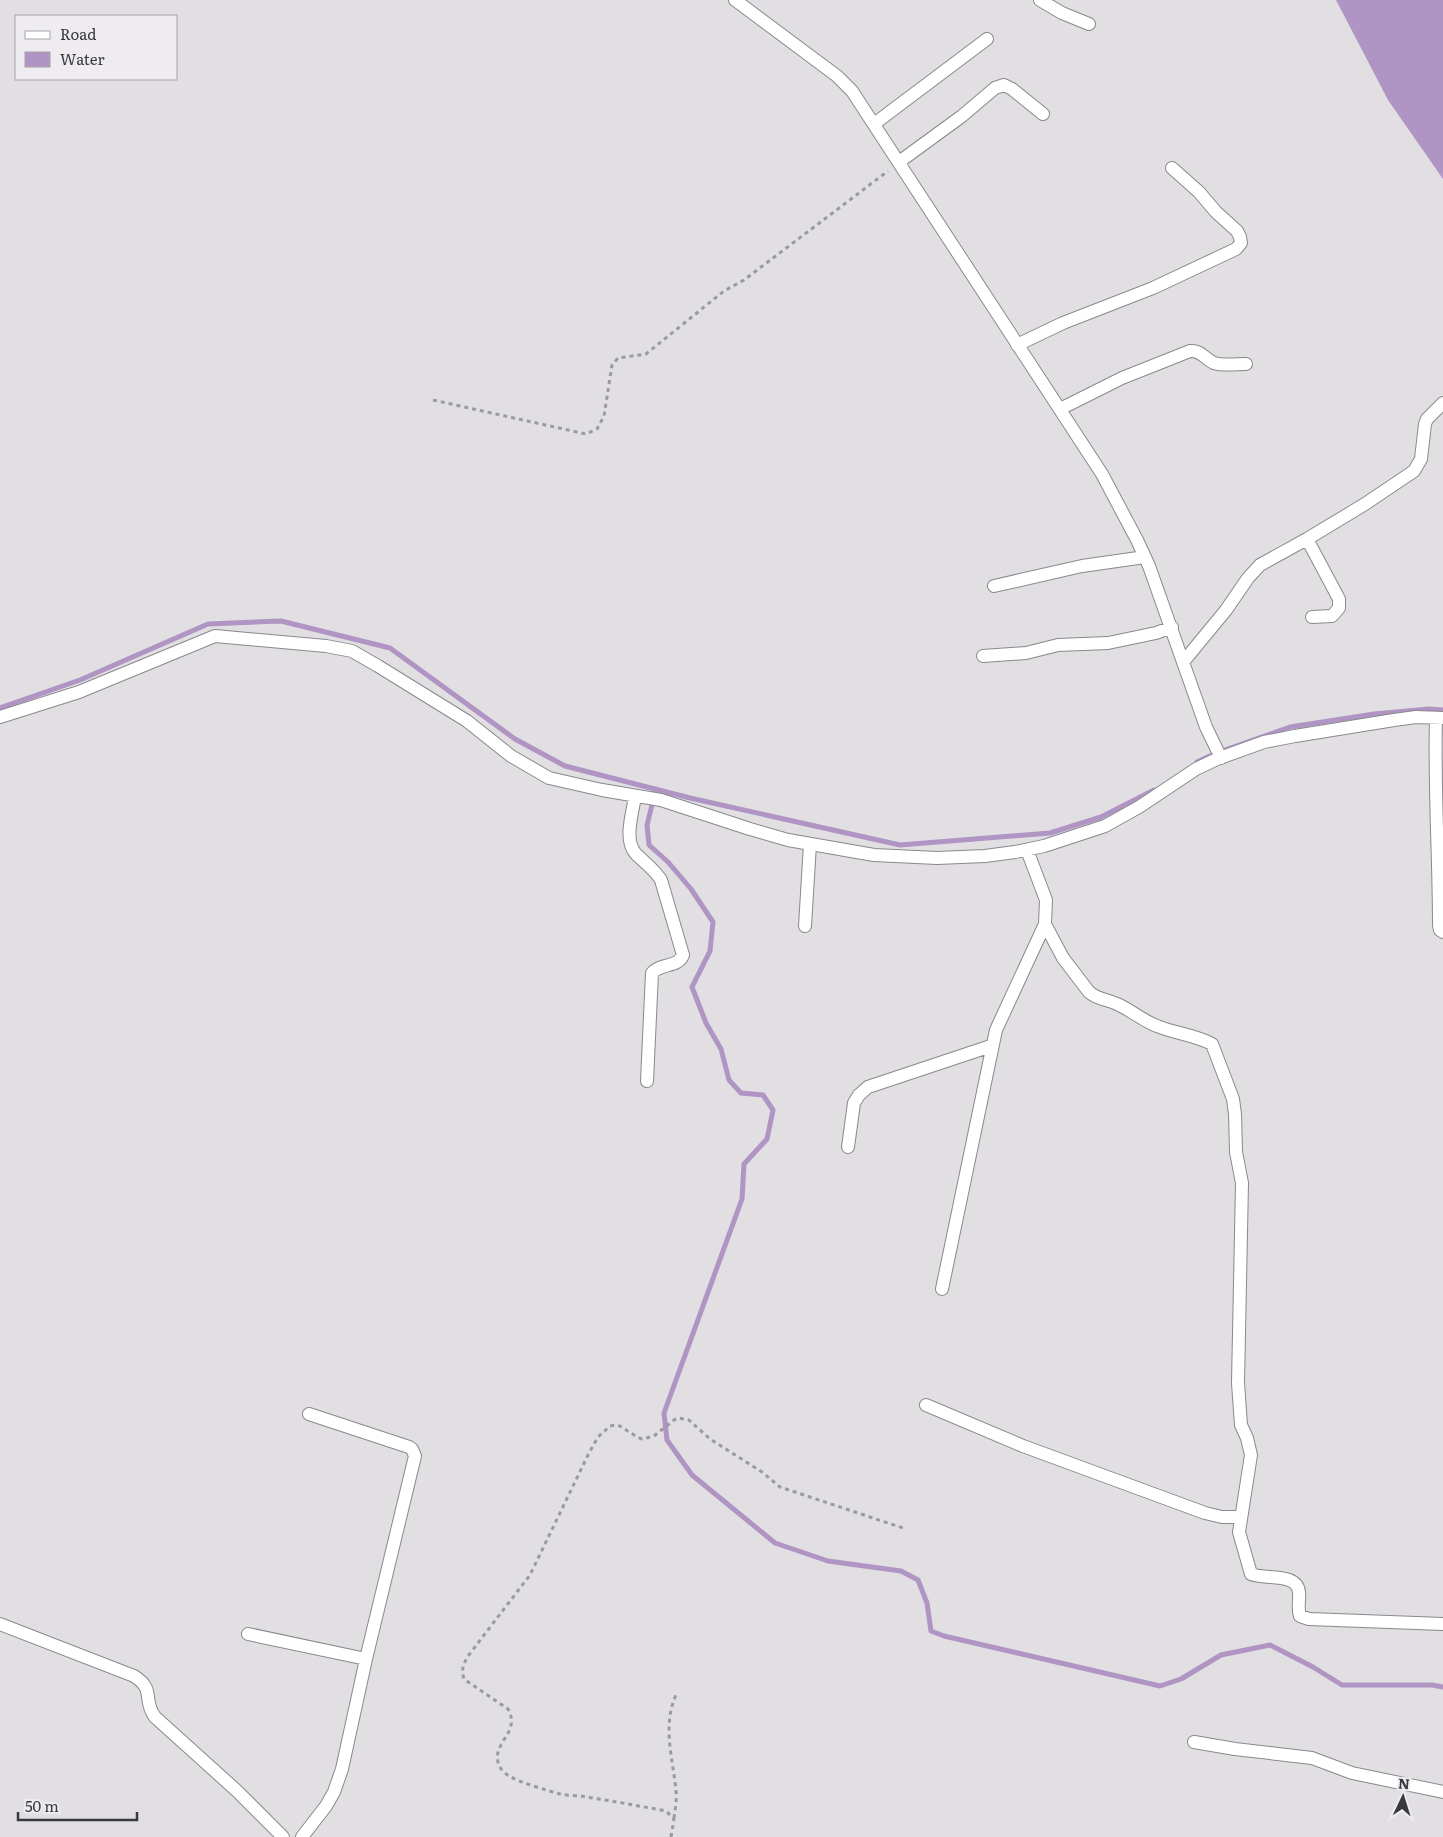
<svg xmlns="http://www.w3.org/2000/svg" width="1443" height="1837" font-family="Literata,serif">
	<rect width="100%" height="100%" fill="#e1dfe2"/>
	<!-- water -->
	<path fill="#af94c4" d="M 1336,0 L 1443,0 L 1443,179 L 1388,100 Z"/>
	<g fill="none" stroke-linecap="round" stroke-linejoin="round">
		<!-- stream -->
		<path stroke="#af94c4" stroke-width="5" d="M 0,708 L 80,680 L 208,624 L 281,621 L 390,648 L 515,739 L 565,766 L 690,798 L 900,845 L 1050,833 L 1101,817 L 1154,790
			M 1222,751 L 1290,727 L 1374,714 L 1429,709 L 1443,710
			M 1197,762 L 1214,754
			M 656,789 L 647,825 L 649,845 L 668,862 L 691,889 L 713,922 L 710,951 L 692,987 L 706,1023 L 721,1049 L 729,1080 L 741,1093 L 763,1095 L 773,1110 L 767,1139 L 744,1164 L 742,1199 L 664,1413 L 667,1440 L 692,1475 L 775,1543 L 828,1561 L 901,1571 L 918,1580 L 927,1603 L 931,1631 L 944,1636 L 1160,1686 L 1181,1679 L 1221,1655 L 1270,1645 L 1313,1667 L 1342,1685 L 1432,1685 L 1443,1687"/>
		<defs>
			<path id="street" d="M 735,0 L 837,76 L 852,91 L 1102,474 L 1137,540 L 1149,566 L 1206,727 L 1221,758
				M 1040,0 L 1062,13 L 1089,24
				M 874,124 L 987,39
				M 899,162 L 962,116 L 995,88 L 1004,85 L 1012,89 L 1043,114
				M 1017,345 L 1063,323 L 1153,288 L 1236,249 L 1241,243 L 1240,237 L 1237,231 L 1216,212 L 1199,192 L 1172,168
				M 1060,409 L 1122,378 L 1190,351 C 1201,350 1205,359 1214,363 C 1223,366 1236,364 1246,364
				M 1307,539 L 1339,599 L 1339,608 L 1332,616 L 1312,617
				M 994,586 L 1082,566 L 1145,557
				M 983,656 L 1026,653 L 1058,645 L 1108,643 L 1156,633 L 1172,627
				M 1184,661 L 1226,610 L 1248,578 L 1260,565 L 1307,539 L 1365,504 L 1414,471 L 1421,459 L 1425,424 L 1427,419 L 1443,403
				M 0,717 L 79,692 L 215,636 L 326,646 L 352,651 L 378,666 L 467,721 L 511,756 L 549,778 L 602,790 L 661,800 L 750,829 L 788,840 L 874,855 L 937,858 L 985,856 L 1015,852 L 1044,846 L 1105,826 L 1139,807 L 1196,769 L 1217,759 L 1264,742 L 1295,736 L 1394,720 L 1416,717 L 1443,718
				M 1436,718 C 1434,787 1439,856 1439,925 L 1440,930 L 1443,932
				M 635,796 C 633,812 623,840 636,854 C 644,862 655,870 661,880 L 683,955 C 678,968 660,963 652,973 L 647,1081
				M 1045,924 L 1063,958 L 1089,992 C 1098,1000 1107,999 1117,1004 C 1131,1010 1143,1021 1157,1026 C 1177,1034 1192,1034 1212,1044 L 1233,1099 L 1235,1114 L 1236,1152 L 1242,1183 L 1238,1383 L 1241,1425 L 1247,1438 L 1251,1455 L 1239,1532 L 1251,1574 C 1265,1580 1297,1572 1299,1592 C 1300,1601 1297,1607 1300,1616 L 1309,1619 L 1443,1624
				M 805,926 L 810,844
				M 848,1147 L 854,1103 L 859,1095 L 868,1087 L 991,1046
				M 942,1289 L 996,1030 L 1045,924 L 1046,900 L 1027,850
				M 926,1405 L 1023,1446 L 1205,1513 L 1222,1517 L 1241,1517
				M 0,1624 L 134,1676 C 156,1690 142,1700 155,1717 L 237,1791 L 283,1837
				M 248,1634 L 366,1659
				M 1194,1742 L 1235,1749 L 1312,1758 L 1352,1773 L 1443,1792
				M 302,1837 L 326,1806 L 334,1792 L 342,1769 L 366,1659 L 415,1456 L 412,1449 L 409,1447 L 309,1414"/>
		</defs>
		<!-- street casing -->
		<use href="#street" stroke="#8a888c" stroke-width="14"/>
		<!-- path -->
		<path stroke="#9b9a9c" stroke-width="3" stroke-dasharray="4 4" stroke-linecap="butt" d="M 433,400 L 586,434 L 597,429 L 604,416 L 612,365 L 618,358 L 646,354 L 724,291 L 744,280 L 888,171
			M 674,1818 C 675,1810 677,1800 676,1791 C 673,1759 662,1726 676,1695
			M 671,1837 L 674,1819 L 666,1811 C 639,1806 613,1801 586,1797 C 578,1795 568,1796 560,1794 C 546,1790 521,1783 509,1776 C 504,1773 499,1768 498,1762 C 493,1742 521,1732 508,1709 L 464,1679 C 461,1670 463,1665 468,1656 L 530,1575 L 588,1455 L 598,1437 L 610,1426 L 615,1425 L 620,1426 L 637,1437 L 642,1439 L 654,1436 L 674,1420 L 678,1418 L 689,1420 L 710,1439 L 762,1472 L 780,1487 L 906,1529"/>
		<!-- street -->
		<use href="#street" stroke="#fff" stroke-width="12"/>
	</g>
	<!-- legend -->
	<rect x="15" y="15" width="162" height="65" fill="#eeecf0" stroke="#a6a4a7"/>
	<rect x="25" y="31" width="25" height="8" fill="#ffffff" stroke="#a6a4a7"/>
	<text x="60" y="40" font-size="15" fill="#39383a">Road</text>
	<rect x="25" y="52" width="25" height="15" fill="#af94c4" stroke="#a6a4a7"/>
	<text x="60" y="65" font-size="15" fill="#39383a">Water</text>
	<!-- north arrow -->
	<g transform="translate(1403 1797) rotate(4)" stroke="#eeecf0" stroke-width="4" paint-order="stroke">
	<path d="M0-4L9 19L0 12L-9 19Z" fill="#39383a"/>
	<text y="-8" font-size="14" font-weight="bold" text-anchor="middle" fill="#39383a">N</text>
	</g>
	<!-- scale -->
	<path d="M18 1812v8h119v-8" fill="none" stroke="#39383a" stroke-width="2.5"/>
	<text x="25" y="1812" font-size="15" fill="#39383a" stroke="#eeecf0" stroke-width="4" paint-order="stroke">50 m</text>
</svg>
